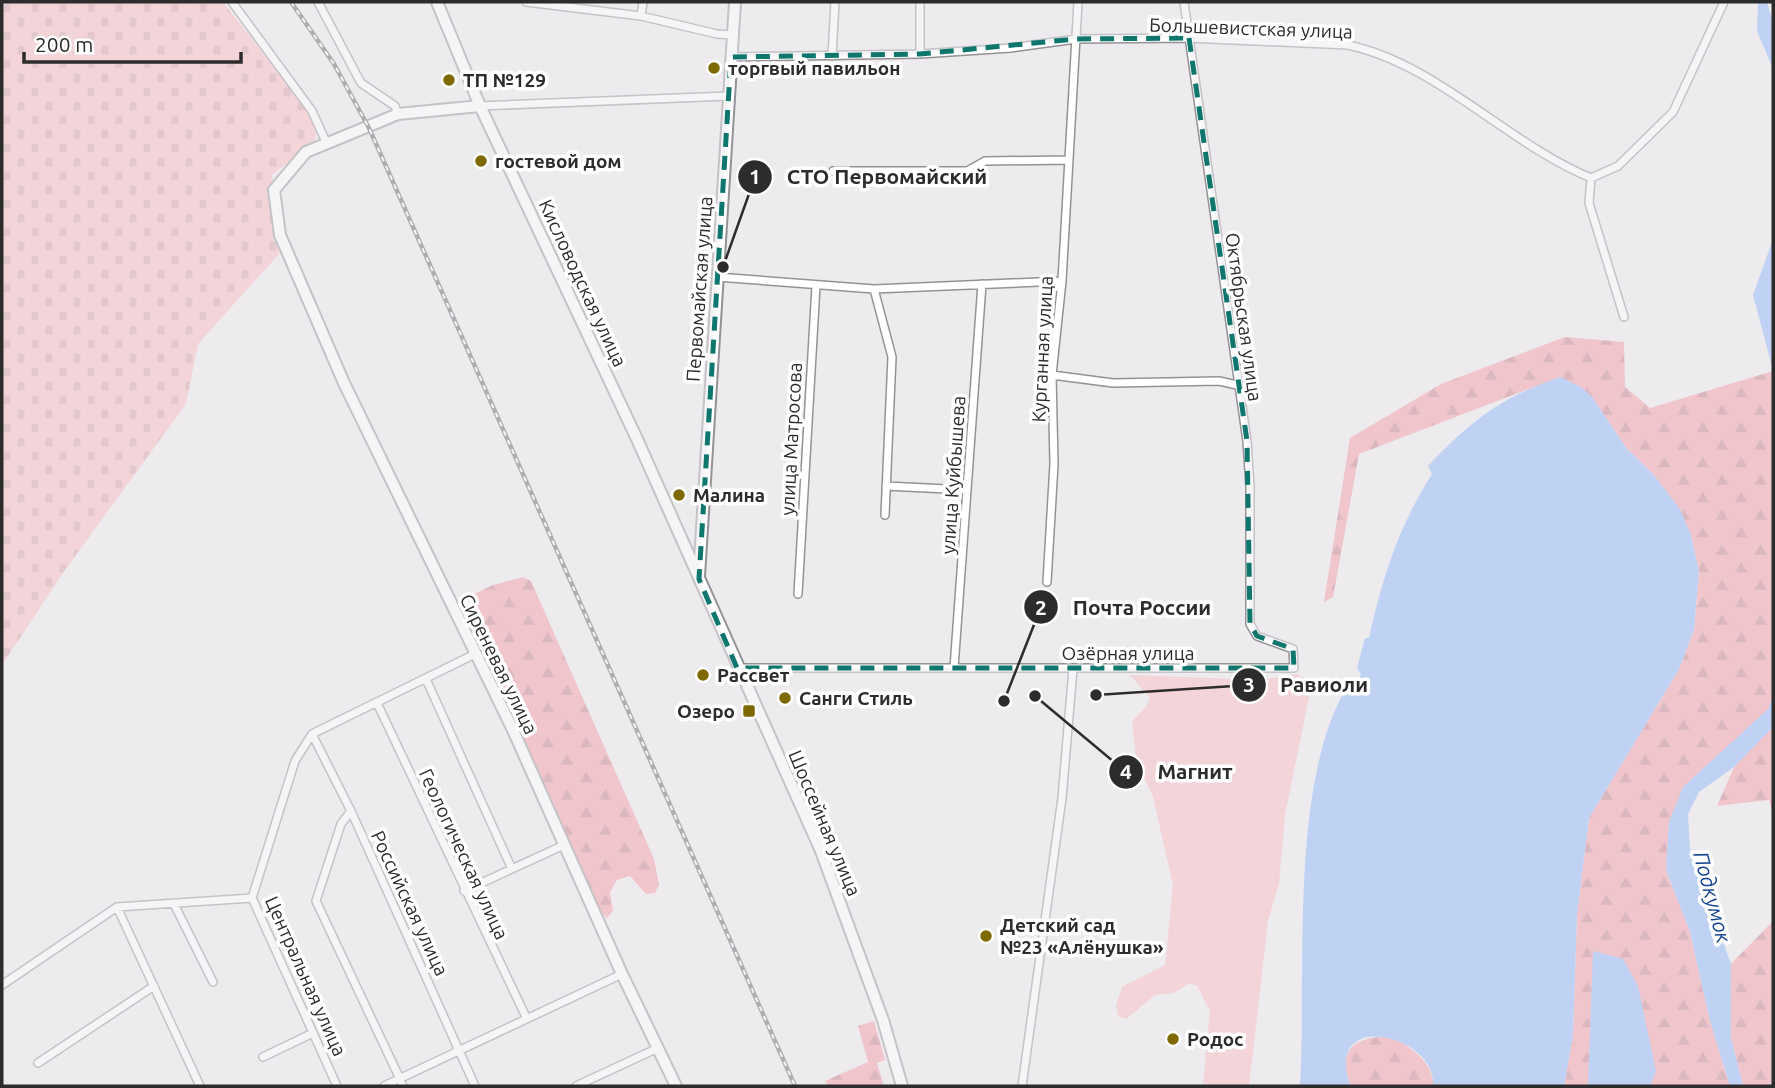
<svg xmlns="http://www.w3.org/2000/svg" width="1775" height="1088" font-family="Ubuntu,sans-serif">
	<defs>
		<pattern id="forest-firs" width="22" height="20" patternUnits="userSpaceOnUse" patternTransform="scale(1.75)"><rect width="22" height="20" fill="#f397a3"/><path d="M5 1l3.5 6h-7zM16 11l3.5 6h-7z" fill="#c57b85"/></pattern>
		<pattern id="cemetery-stones" width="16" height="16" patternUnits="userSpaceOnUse" patternTransform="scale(1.75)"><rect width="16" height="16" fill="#f8b8bf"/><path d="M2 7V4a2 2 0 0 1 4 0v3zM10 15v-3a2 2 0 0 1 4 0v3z" fill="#d59ea4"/></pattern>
	</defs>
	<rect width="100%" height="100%" fill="#edebee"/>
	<!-- forest -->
	<path fill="url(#forest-firs)" d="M 1565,337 L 1624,342 L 1625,387 L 1650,408 L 1773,371 L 1773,697 L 1768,709 L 1669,822 L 1666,870 L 1690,932 L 1710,1021 L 1730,1086 L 1564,1086 L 1573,1035 L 1577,914 L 1589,818 L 1679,669 L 1694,630 L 1699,571 L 1691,535 L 1653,474 L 1627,449 L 1592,397 L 1560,377 L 1359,454 L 1333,597 L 1324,602 L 1350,438 L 1441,384 Z
		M 523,577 L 531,581 L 654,859 L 659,885 L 655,893 L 646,894 L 630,876 L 617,880 L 610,892 L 613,911 L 607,918 L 597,908 L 469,613 L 474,594 L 493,585 Z
		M 1773,727 L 1773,814 L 1769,800 L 1717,806 L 1734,767 Z
		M 1773,921 L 1773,1086 L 1743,1086 L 1731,1038 L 1731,964 Z
		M 874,1021 L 885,1060 L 877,1063 L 884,1086 L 828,1086 L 825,1081 L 868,1062 L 858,1026 Z
		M 1388,1036 C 1407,1044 1435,1062 1433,1086 L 1350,1086 C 1338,1050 1352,1038 1388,1036 Z"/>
	<!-- cemetery -->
	<path fill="url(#cemetery-stones)" d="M 2,2 L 223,2 L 310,114 L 317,132 L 315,140 L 272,175 L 279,254 L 198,344 L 186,404 L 65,570 L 2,665 Z"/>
	<!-- green -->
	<path fill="#f8b8bf" d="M 1297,674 L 1305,679 L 1309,697 L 1285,815 L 1279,884 L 1268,921 L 1249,1086 L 1203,1086 L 1210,1011 L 1197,986 L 1189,983 L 1174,993 L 1155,995 L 1126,1019 L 1118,1016 L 1116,1006 L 1122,987 L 1165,965 L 1173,885 L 1153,797 L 1136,760 L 1132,721 L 1146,707 L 1150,698 L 1130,675 L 1260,680 Z"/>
	<!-- water -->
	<path fill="#8ab4f9" d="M 1758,2 L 1767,2 L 1773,22 L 1773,69 L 1757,31 Z
		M 1773,239 L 1773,370 L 1753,295 Z
		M 1560,377 L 1581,387 L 1592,397 L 1627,449 L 1653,474 L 1680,509 L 1691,535 L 1699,571 L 1694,630 L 1679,669 L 1589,818 L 1577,914 L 1573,1035 L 1564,1086 L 1433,1086 C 1438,1036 1323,1006 1350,1086 L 1300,1086 C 1307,970 1288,782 1349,683 L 1358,681 L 1361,674 L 1357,668 L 1365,638 L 1369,638 C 1383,576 1398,528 1432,474 L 1428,466 C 1472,420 1500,398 1560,377 Z
		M 1773,697 L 1773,727 L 1734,767 L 1699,792 L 1688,814 L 1690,850 L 1731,964 L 1731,1038 L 1743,1086 L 1730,1086 L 1710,1021 L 1690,932 L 1666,870 L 1669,822 L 1683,787 L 1768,709 Z
		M 1593,951 L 1623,959 L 1638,986 L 1656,1071 L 1650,1086 L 1588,1086 Z"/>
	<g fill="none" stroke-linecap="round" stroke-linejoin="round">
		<defs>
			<path id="street" d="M 232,2 L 312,111 L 327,144
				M 318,2 L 361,83 L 395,106 L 398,114
				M 526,2 L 641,16 L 717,34 L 732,35
				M 641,16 L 643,2
				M 920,54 L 920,2
				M 832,56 L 835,2
				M 731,57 L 920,54 L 1011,48 L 1076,39 L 1189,38 L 1348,45 C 1437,64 1508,144 1591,178
				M 480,106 L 728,96
				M 833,171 L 967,171 L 985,161 L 1069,160
				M 1591,178 L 1618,166 L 1673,112 L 1724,2
				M 1591,178 L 1589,203 L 1624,317
				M 717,277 L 874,289 L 1062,281
				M 874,289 L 892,357 L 885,515
				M 1052,375 L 1113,383 L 1219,381 L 1237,385
				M 886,486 L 967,490
				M 1047,582 L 1054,464 L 1052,375 L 1062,281 L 1078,2
				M 798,594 L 816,286
				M 738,668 L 1294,668 L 1293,649 L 1257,636 L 1250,624 L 1250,486 L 1247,441 L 1184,2
				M 954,668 L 982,284
				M 426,679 L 511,867
				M 377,703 L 526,1017
				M 312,734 L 351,811 L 475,1086
				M 351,811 L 341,824 L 316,901 L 400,1079
				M 464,891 L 564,845
				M 174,904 L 213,982
				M 117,907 L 200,1086
				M 2,985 L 117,907 L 252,898
				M 263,1057 L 313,1033
				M 38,1063 L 154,986
				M 402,1084 L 403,1086
				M 337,1086 L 252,898 L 295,761 L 312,734 L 475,654
				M 384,1086 L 622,974
				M 576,1086 L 658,1048
				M 1022,1086 L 1062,798 L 1073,669"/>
			<path id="secondary" d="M 437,2 L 480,106 L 637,439 L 821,851 L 883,1020 L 902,1086
				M 480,106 L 398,114 L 306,152 L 274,190 L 280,235 L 344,383 L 513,730 L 622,974 L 676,1086
				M 699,576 L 735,2"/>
		</defs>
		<!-- street casing -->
		<use href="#street" stroke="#949295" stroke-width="10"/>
		<!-- secondary casing -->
		<use href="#secondary" stroke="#949295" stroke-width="14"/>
		<!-- street -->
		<use href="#street" stroke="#fff" stroke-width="7"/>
		<!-- secondary -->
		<use href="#secondary" stroke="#fff" stroke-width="10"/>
		<defs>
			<path id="rail" d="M 291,2 L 334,64 L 369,128 L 795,1086"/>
		</defs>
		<!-- rail casing -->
		<use href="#rail" stroke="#636263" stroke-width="4.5"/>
		<!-- rail -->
		<use href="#rail" stroke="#fff" stroke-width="2" stroke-dasharray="5" stroke-linecap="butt"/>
	</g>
	<!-- marked area -->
	<path d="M0 0H1775V1088H0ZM 1189,38 L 1247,441 L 1250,624 L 1257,636 L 1293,649 L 1294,668 L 737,668 L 699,579 L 731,57 L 920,54 L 1076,39 Z" fill="#edebee" fill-opacity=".55" fill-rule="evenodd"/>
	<path fill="none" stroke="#0f766e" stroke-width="5" stroke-dasharray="14 9" stroke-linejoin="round" d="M 1189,38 L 1247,441 L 1250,624 L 1257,636 L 1293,649 L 1294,668 L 737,668 L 699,579 L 731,57 L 920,54 L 1076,39 Z"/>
	<!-- markers -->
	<g fill="#7e6800" stroke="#fff" stroke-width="2.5">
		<circle cx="714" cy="68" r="7"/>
		<circle cx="449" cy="80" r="7"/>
		<circle cx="481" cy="161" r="7"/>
		<circle cx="679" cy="495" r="7"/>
		<circle cx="703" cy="675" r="7"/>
		<circle cx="785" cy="698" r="7"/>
		<rect x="742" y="704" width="14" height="14" rx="3.5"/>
		<circle cx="986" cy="936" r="7"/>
		<circle cx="1173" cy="1039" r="7"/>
	</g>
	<g text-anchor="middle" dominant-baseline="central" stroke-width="7" stroke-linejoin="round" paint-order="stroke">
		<!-- street labels -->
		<g font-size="19" fill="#2d2c2d" stroke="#fff">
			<text transform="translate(1251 28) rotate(2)">Большевистская улица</text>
			<text transform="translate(583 283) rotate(65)">Кисловодская улица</text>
			<text transform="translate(699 289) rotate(-86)">Первомайская улица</text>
			<text transform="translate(1244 317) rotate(82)">Октябрьская улица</text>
			<text transform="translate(1042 349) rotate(-87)">Курганная улица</text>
			<text transform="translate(791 439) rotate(-87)">улица Матросова</text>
			<text transform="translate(953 475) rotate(-86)">улица Куйбышева</text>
			<text x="1128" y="653">Озёрная улица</text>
			<text transform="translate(499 664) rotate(64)">Сиреневая улица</text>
			<text transform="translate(825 823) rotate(67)">Шоссейная улица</text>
			<text transform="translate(464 854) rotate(65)">Геологическая улица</text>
			<text transform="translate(410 903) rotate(65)">Российская улица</text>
			<text transform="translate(306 976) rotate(66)">Центральная улица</text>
		</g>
		<!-- poi labels -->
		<g font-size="19" font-weight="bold" fill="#2d2c2d" stroke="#fff" text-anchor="start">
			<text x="728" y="68">торгвый павильон</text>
			<text x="463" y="80">ТП №129</text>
			<text x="495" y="161">гостевой дом</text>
			<text x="693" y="495">Малина</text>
			<text x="717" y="675">Рассвет</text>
			<text x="799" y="698">Санги Стиль</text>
			<text x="735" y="711" text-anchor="end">Озеро</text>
			<text x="1000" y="925">Детский сад<tspan x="1000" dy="22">№23 «Алёнушка»</tspan></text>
			<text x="1187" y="1039">Родос</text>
		</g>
		<!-- water labels -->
		<g font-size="21" font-style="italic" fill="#114190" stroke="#fff">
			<text transform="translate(1713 897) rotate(75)">Подкумок</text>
		</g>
	</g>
	<!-- callouts -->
	<path fill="none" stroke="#2d2c2d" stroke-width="2.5" d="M723 267L755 177M1004 701L1041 607M1096 695L1249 685M1035 696L1126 772"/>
	<g fill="#2d2c2d" stroke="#fff" stroke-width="2.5">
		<circle cx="723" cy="267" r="7"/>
		<circle cx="1004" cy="701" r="7"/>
		<circle cx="1096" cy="695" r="7"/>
		<circle cx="1035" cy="696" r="7"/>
		<circle cx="755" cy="177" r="18"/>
		<circle cx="1041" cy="607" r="18"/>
		<circle cx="1249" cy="685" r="18"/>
		<circle cx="1126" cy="772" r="18"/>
	</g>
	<g font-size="21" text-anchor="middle" font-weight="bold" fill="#fff">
		<text x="755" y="184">1</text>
		<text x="1041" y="615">2</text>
		<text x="1249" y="692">3</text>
		<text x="1126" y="779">4</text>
	</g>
	<g font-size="21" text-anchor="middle" font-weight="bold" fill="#2d2c2d" stroke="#fff" stroke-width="7" stroke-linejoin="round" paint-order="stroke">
		<text x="887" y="184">СТО Первомайский</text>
		<text x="1142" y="615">Почта России</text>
		<text x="1324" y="692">Равиоли</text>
		<text x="1195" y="779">Магнит</text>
	</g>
	<!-- border -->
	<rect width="1775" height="1088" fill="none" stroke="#2d2c2d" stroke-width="7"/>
	<!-- scale -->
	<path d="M24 52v10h217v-10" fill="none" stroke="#2d2c2d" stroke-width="3.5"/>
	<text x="35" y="52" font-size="21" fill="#2d2c2d" stroke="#ffffff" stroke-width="5" paint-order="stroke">200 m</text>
</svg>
